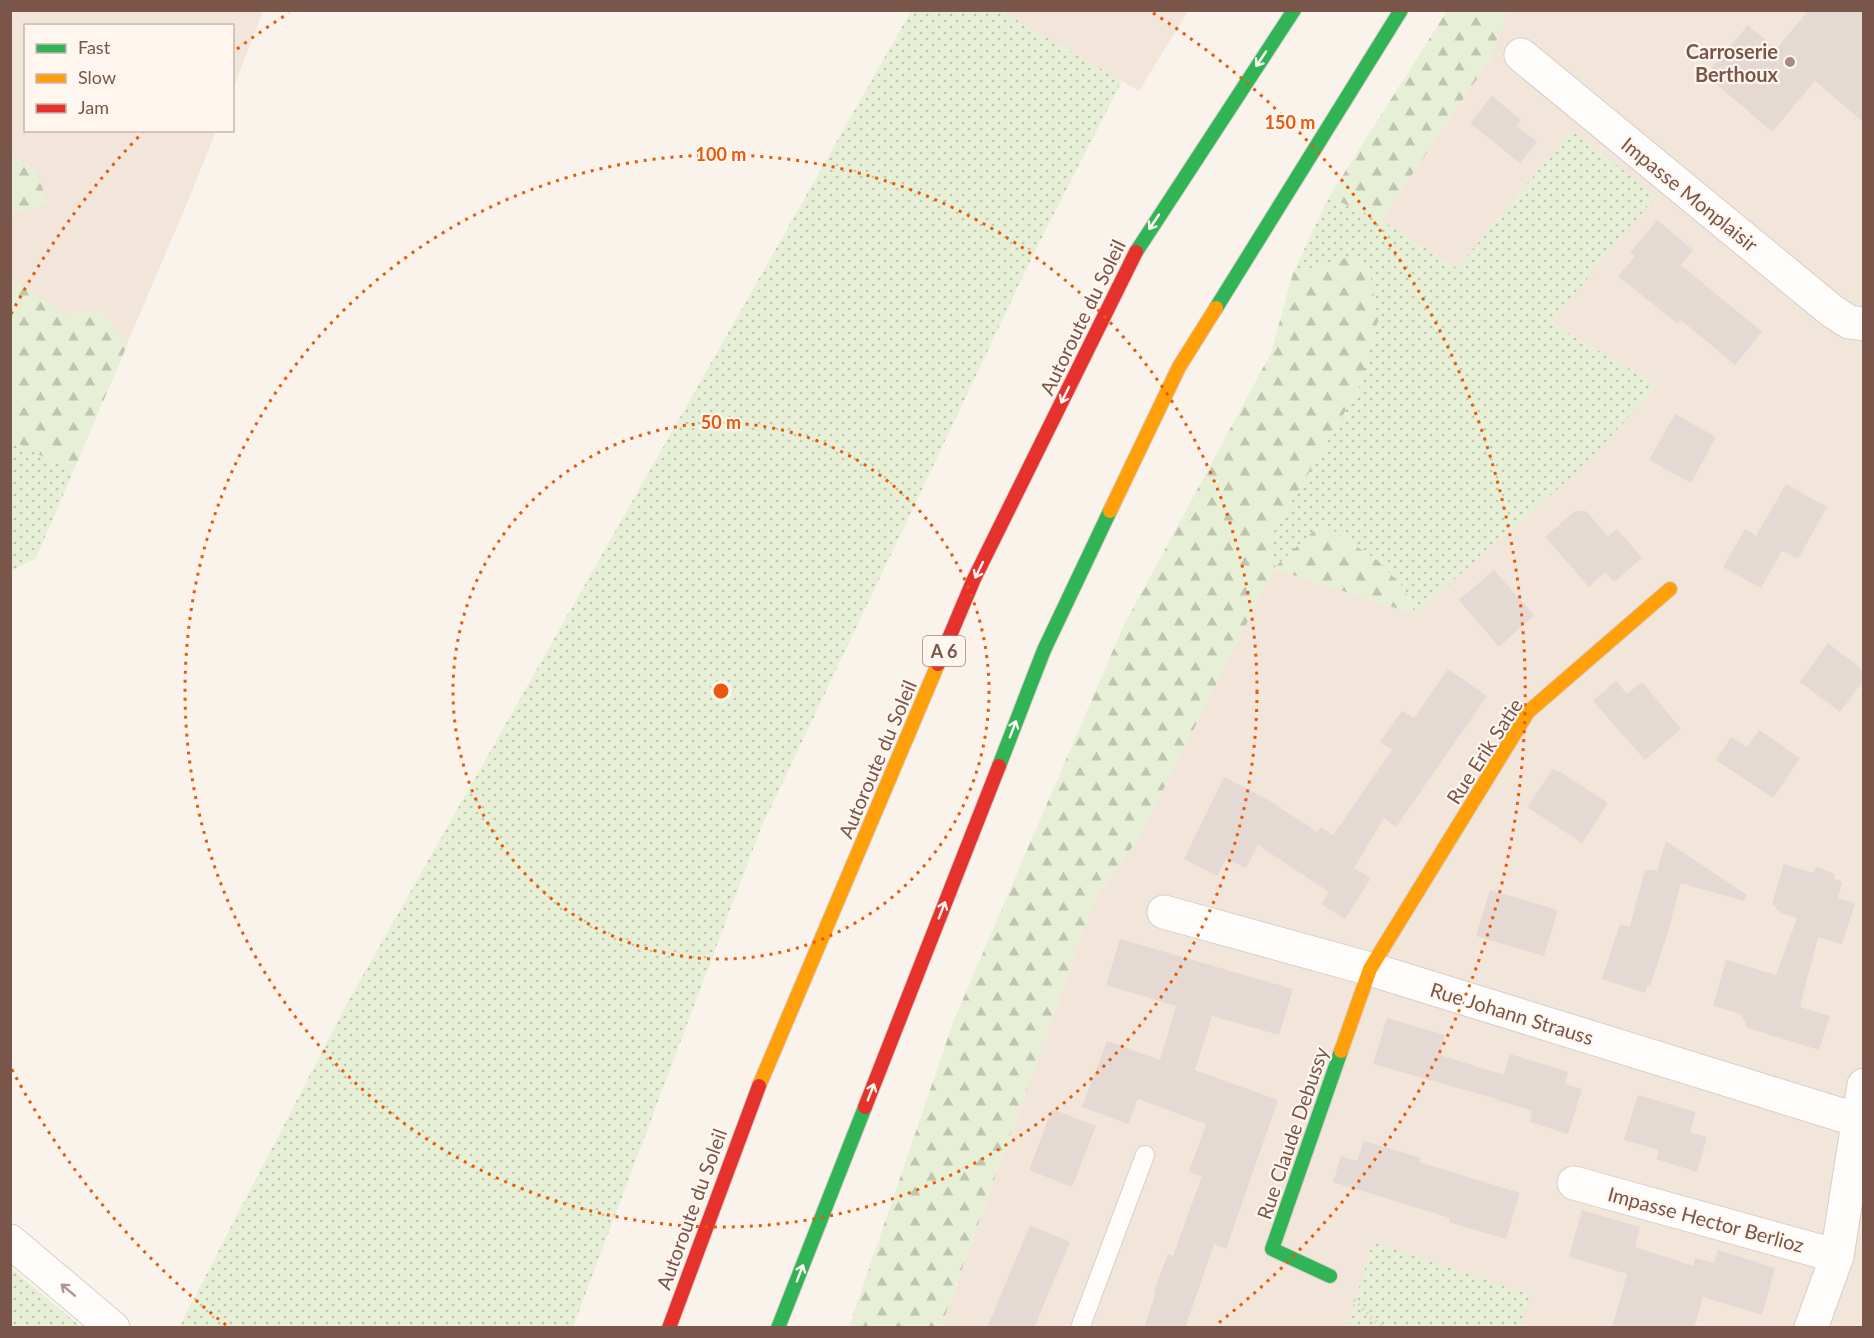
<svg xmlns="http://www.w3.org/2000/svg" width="1874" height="1338" font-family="Lato,sans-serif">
	<defs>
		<pattern id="grass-dots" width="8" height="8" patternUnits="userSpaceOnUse" patternTransform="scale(1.5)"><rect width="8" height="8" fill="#e7f0d6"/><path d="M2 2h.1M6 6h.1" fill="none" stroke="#c0c5b0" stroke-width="1.8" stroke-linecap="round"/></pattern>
		<pattern id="forest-firs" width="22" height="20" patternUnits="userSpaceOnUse" patternTransform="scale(1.5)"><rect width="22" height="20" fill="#e7f0d6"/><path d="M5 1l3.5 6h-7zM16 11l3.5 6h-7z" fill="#c0c5b0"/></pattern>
	</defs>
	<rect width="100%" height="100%" fill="#f9f3ec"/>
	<!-- residential -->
	<path fill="#f2e5d9" d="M 11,11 L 263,11 L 233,89 L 232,26 L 26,26 L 26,130 L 216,131 L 190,196 L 36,558 L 11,571 Z
		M 999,11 L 1188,11 L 1139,91 Z
		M 1508,11 L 1863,11 L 1863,1327 L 941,1328 L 1095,899 L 1140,836 L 1274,569 L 1415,614 L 1657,385 L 1570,334 L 1552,321 L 1573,131 L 1457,268 L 1381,220 L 1489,61 Z"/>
	<!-- grass -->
	<path fill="url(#grass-dots)" d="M 911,11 L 1001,11 L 1122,81 L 1038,245 L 761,828 L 573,1327 L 179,1327 L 350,998 Z
		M 1572,130 L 1656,196 L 1552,321 L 1570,334 L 1657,385 L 1587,463 L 1415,614 L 1403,587 L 1378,561 L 1322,523 L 1274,569 L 1270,538 L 1359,388 L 1353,256 L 1293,273 L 1329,197 L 1381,220 L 1457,268 Z
		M 11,440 L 73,472 L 36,558 L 11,571 Z
		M 1373,1242 L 1531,1295 L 1521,1327 L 1347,1327 Z
		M 10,1268 L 11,1268 L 81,1327 L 11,1327 Z"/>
	<!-- forest -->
	<path fill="url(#forest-firs)" d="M 1447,11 L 1508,11 L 1489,61 L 1381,220 L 1329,197 Z
		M 11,156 L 34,168 L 49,204 L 11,214 Z
		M 1353,256 L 1371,278 L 1378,320 L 1359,388 L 1270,538 L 1274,568 L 1322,523 L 1378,561 L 1403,587 L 1415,614 L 1274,569 L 1140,836 L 1095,899 L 941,1327 L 849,1327 L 954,1020 L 1123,627 L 1271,353 L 1293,273 Z
		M 19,283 L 64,314 L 101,310 L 128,343 L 73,472 L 11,440 L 11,284 Z"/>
	<!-- building -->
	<path fill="#e5dad3" d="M 1809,10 L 1863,10 L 1863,122 L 1815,81 L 1772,132 L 1706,75 L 1748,25 L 1776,49 Z
		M 1492,96 L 1521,120 L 1517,126 L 1537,142 L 1520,163 L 1470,123 Z
		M 1657,220 L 1693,250 L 1681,265 L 1762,332 L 1735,365 L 1681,320 L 1678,324 L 1618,276 L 1635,256 L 1630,253 Z
		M 1675,414 L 1716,437 L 1691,483 L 1649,460 Z
		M 1786,484 L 1827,507 L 1798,559 L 1782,551 L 1761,588 L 1723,567 L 1745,529 L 1756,536 Z
		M 1575,511 L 1586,511 L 1608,536 L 1617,529 L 1642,558 L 1614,582 L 1605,572 L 1589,587 L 1545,537 Z
		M 1494,570 L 1534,615 L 1499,647 L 1459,600 Z
		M 1828,643 L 1863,670 L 1863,681 L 1840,712 L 1800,682 Z
		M 1448,669 L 1487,696 L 1396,827 L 1384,818 L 1354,868 L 1371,878 L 1345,919 L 1321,904 L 1329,892 L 1258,845 L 1246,868 L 1226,859 L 1217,876 L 1184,859 L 1224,777 L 1267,799 L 1317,832 L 1321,827 L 1333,835 L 1392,750 L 1380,742 L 1402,711 L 1414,718 Z
		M 1616,681 L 1627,694 L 1642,682 L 1681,729 L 1645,760 L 1593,701 Z
		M 1759,730 L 1800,758 L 1773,798 L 1716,760 L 1731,737 L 1747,747 Z
		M 1553,769 L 1558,772 L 1559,771 L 1608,803 L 1582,843 L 1527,807 Z
		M 1666,841 L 1747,895 L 1744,901 L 1681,883 L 1668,932 L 1650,986 L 1648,985 L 1645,993 L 1602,979 L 1620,924 L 1630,927 L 1645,869 L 1657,871 Z
		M 1784,864 L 1814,873 L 1816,867 L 1835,874 L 1834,879 L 1842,882 L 1838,898 L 1855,903 L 1842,944 L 1818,937 L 1800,1007 L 1830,1016 L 1819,1050 L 1748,1028 L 1741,1014 L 1713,1006 L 1726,960 L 1776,975 L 1797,918 L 1781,913 L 1772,904 Z
		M 1490,890 L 1558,910 L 1544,956 L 1476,936 Z
		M 1120,939 L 1293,989 L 1279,1035 L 1212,1016 L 1195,1070 L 1278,1100 L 1226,1249 L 1214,1244 L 1185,1328 L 1144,1328 L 1156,1292 L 1154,1291 L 1168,1254 L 1173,1256 L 1202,1176 L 1189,1172 L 1206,1124 L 1138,1099 L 1128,1124 L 1082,1107 L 1107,1041 L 1160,1060 L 1176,1006 L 1106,985 Z
		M 1387,1018 L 1445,1035 L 1440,1055 L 1504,1075 L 1510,1054 L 1568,1072 L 1565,1084 L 1582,1089 L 1568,1134 L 1530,1122 L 1532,1111 L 1497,1100 L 1503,1078 L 1497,1099 L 1373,1064 Z
		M 1638,1095 L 1696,1112 L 1690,1132 L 1707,1137 L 1697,1172 L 1656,1159 L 1659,1150 L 1624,1140 Z
		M 1052,1109 L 1096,1126 L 1072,1187 L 1029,1170 Z
		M 1364,1141 L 1421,1158 L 1419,1162 L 1520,1193 L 1506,1239 L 1449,1222 L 1450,1218 L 1333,1182 L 1341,1156 L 1357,1161 Z
		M 1582,1210 L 1640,1227 L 1635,1247 L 1693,1266 L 1695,1258 L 1714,1263 L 1718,1250 L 1775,1268 L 1762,1315 L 1703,1297 L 1694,1328 L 1612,1328 L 1627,1274 L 1569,1257 Z
		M 1030,1225 L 1070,1242 L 1034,1328 L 987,1328 Z"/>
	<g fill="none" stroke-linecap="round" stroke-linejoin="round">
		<defs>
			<path id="lane" d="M 1080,1328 L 1145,1155"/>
			<path id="street" d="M 1521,55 L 1832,311 L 1849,322 L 1864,324
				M 1164,912 L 1370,969 L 1864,1122
				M 1574,1183 L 1837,1256
				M 10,1241 L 113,1328
				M 1811,1328 L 1837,1256 L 1864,1085"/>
			<path id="fast" d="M 1136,252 L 1294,10
				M 1216,308 L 1401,10
				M 999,766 L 1044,650 L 1110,511
				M 1330,1276 L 1272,1249 L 1341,1051
				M 778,1328 L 865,1107"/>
			<path id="slow" d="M 1110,511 L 1179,367 L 1216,308
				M 1341,1051 L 1370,969 L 1528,712 L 1670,589
				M 759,1086 L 938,664"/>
			<path id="jam" d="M 938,664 L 974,579 L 1136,252
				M 865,1107 L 999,766
				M 669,1328 L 759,1086"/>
		</defs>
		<!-- lane casing -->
		<use href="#lane" stroke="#d8cec8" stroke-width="20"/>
		<!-- street casing -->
		<use href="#street" stroke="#d8cec8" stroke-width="35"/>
		<!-- fast casing -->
		<use href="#fast" stroke="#d9cec8" stroke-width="16"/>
		<!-- slow casing -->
		<use href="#slow" stroke="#d9cec8" stroke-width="16"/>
		<!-- jam casing -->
		<use href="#jam" stroke="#d9cec8" stroke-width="16"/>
		<!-- path -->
		<path stroke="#dbd1ce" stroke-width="4" stroke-dasharray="1.5 4.5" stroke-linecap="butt" d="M 1354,1300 L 1382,1328"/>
		<!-- lane -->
		<use href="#lane" stroke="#fefdfc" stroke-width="18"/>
		<!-- street -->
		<use href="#street" stroke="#fefdfc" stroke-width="33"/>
		<!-- fast -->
		<use href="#fast" stroke="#30b455" stroke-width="14"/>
		<!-- slow -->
		<use href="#slow" stroke="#ff9f0a" stroke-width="14"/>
		<!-- jam -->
		<use href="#jam" stroke="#e5322d" stroke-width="14"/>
	</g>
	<!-- one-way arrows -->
	<defs><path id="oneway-shaft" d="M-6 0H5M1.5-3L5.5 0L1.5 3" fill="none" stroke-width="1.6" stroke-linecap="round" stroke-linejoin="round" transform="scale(1.5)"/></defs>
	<g stroke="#fff7ef">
		<use href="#oneway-shaft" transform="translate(1261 59) rotate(124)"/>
		<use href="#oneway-shaft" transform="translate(1154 222) rotate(124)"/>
		<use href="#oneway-shaft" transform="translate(1065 395) rotate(116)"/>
		<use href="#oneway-shaft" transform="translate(979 570) rotate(116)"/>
		<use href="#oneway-shaft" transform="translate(1013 729) rotate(-69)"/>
		<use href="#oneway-shaft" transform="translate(942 910) rotate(-69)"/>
		<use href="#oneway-shaft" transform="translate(871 1092) rotate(-69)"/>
		<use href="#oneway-shaft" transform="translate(800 1273) rotate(-69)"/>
	</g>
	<use stroke="#af9891" href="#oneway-shaft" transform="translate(68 1290) rotate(-140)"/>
	<!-- distance rings -->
	<g fill="none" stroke="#e8590c" stroke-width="3" stroke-dasharray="3 6">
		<circle cx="721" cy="691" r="268"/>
		<circle cx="721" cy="691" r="536"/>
		<path d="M226 1325A804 804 0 0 1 11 1068M11 314A804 804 0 0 1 143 132M237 49A804 804 0 0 1 289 13M1153 13A804 804 0 0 1 1216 1325"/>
	</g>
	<!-- markers -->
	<circle fill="#a68c82" stroke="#fff7ef" stroke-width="2" cx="1790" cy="62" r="6"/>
	<g text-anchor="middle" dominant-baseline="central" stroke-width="4.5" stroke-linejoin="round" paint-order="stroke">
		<!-- shield labels -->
		<rect fill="#fff7ef" stroke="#a2867b" stroke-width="1.5" x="923" y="636" width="42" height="30" rx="4.5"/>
		<g font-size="18" font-weight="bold" fill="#7a5549">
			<text x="944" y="651">A 6</text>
		</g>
		<!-- poi labels -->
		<g font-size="20" font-weight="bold" fill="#7a5549" stroke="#fff7ef" text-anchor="end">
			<text x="1778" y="51">Carroserie<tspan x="1778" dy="23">Berthoux</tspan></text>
		</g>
		<!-- street labels -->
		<g font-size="20" fill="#7a5549" stroke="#fff7ef">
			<text transform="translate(1690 194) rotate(39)">Impasse Monplaisir</text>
			<text transform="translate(1082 317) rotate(-64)">Autoroute du Soleil</text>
			<text transform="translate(1484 751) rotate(-57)">Rue Erik Satie</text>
			<text transform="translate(877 759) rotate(-67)">Autoroute du Soleil</text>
			<text transform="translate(1512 1013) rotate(17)">Rue Johann Strauss</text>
			<text transform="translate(1292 1133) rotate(-71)">Rue Claude Debussy</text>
			<text transform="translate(691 1209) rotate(-70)">Autoroute du Soleil</text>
			<text transform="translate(1706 1219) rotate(15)">Impasse Hector Berlioz</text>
		</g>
	</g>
	<circle cx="721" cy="691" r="9" fill="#e8590c" stroke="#fff7ef" stroke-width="3"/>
	<g font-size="18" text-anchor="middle" font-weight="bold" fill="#e8590c" stroke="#fff7ef" stroke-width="4.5" stroke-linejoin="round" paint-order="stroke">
		<text x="1290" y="129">150 m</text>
		<text x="721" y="161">100 m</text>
		<text x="721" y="429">50 m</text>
	</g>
	<!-- border -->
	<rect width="1874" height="1338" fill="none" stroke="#7a5549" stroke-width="24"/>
	<!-- legend -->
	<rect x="24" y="24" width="210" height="108" fill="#fff7ef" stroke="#cab6ad" stroke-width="1.5"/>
	<rect x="36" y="44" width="30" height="9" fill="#30b455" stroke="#cab6ad" stroke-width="1.5"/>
	<text x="78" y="54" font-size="18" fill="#7a5549">Fast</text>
	<rect x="36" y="74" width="30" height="9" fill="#ff9f0a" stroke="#cab6ad" stroke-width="1.5"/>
	<text x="78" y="84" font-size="18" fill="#7a5549">Slow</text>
	<rect x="36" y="104" width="30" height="9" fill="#e5322d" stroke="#cab6ad" stroke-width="1.5"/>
	<text x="78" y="114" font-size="18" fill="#7a5549">Jam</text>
</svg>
